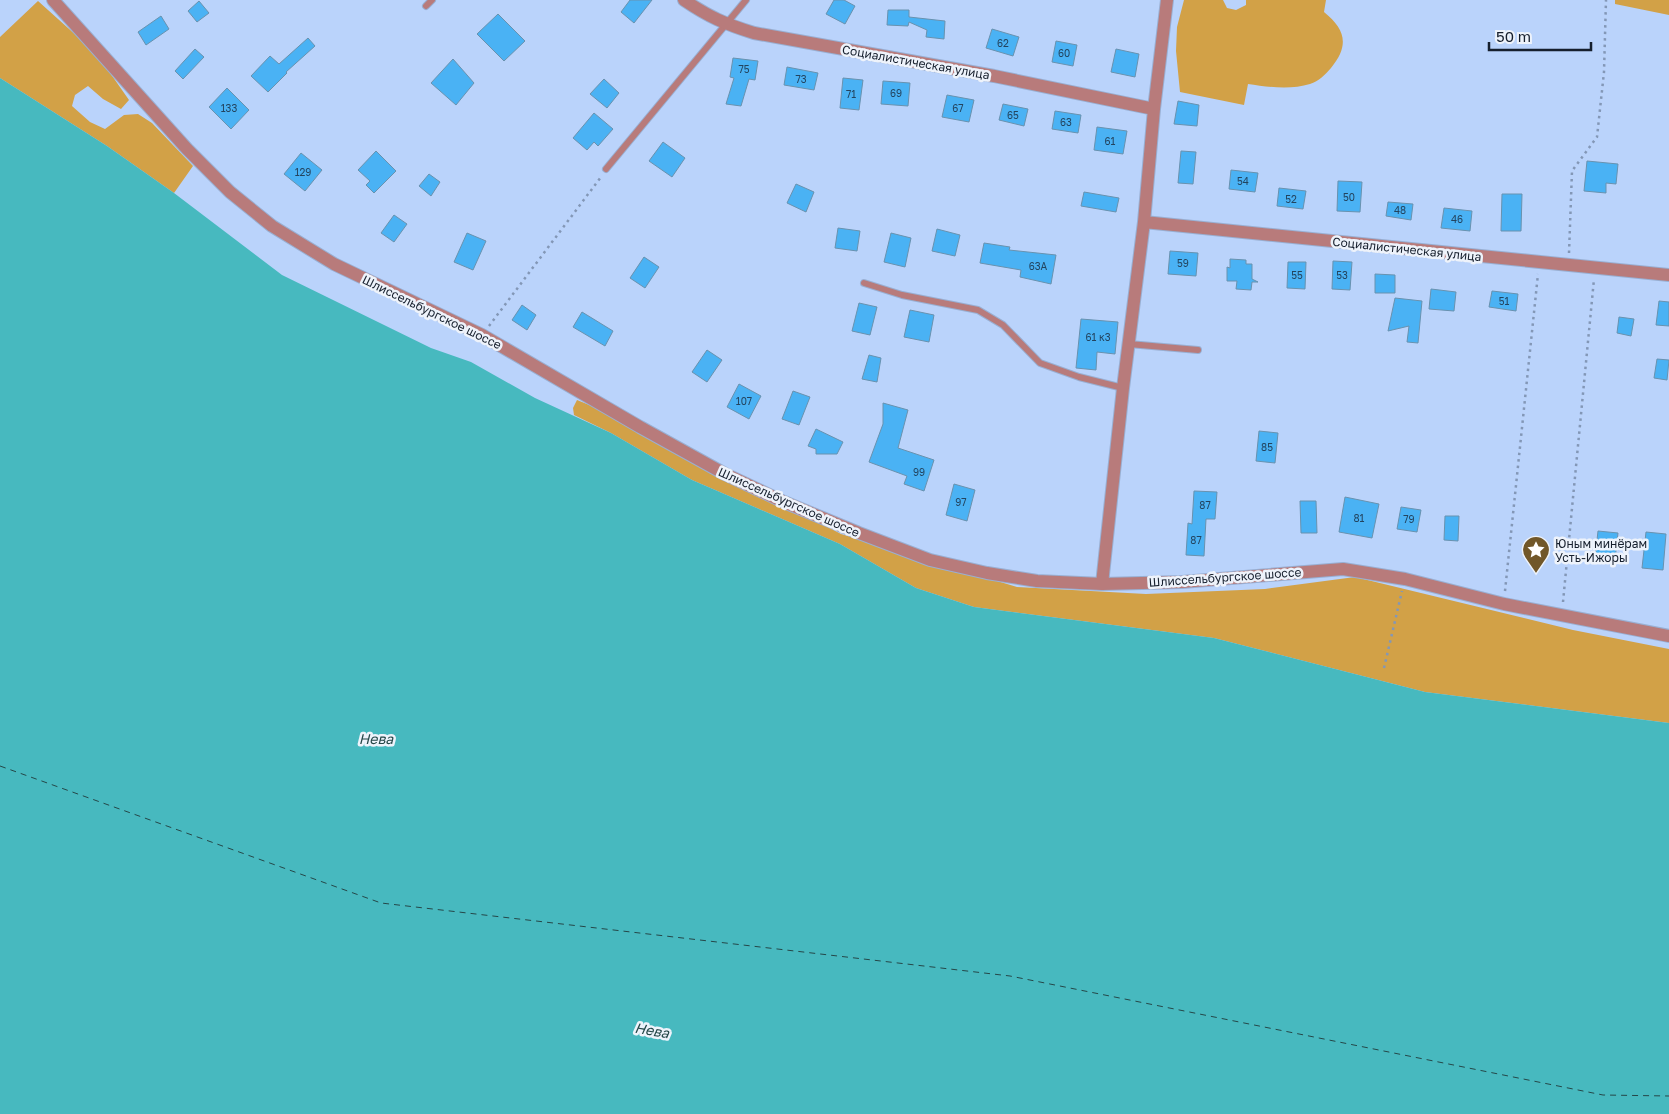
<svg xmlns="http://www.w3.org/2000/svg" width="1669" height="1114" font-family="'Golos Text',sans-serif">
	<rect width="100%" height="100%" fill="#bad3fb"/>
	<!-- green -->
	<path fill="#d2a147" d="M 1184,0 L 1223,0 L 1227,8 L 1236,10 L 1246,5 L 1246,0 L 1326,0 L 1324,12 C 1345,29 1350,45 1331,68 C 1325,75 1319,81 1310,84 C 1291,90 1267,87 1248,84 L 1244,105 L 1180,92 L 1176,51 L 1177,27 Z
		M 1615,0 L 1669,0 L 1669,15 L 1615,4 Z
		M 38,1 L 78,37 L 108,70 L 129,100 L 121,109 L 103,99 L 88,86 L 75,95 L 72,106 L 90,122 L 105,129 L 124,115 L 138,114 L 152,123 L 193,166 L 174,193 L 107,146 L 0,78 L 0,37 Z
		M 577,400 L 614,415 L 841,534 L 1017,587 L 1146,594 L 1265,589 L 1355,577 L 1573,630 L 1669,649 L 1669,723 L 1425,692 L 1214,638 L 974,607 L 916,588 L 840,544 L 692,480 L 611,433 L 574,415 L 573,408 Z"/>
	<!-- water -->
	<path fill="#47b9bf" d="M 0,78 L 107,146 L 174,193 L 282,275 L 431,348 L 471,362 L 535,398 L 611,433 L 692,480 L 840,544 L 916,588 L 974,607 L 1214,638 L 1425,692 L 1669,723 L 1669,1114 L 0,1114 Z"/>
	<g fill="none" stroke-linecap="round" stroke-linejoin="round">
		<!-- ferry -->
		<path stroke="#254748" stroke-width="1" stroke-dasharray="6 5" stroke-linecap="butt" d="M 0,766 L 381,903 L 1010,976 L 1603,1095 L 1669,1096"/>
	</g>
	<!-- building -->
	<path fill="#4ab2f4" stroke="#6992af" d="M 630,0 L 652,0 L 634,23 L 621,12 Z
		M 834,0 L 844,0 L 855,6 L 845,24 L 826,14 Z
		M 199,1 L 209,13 L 197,22 L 188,11 Z
		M 888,10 L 909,10 L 909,17 L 945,21 L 944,39 L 926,37 L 927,30 L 909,22 L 908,26 L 887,25 Z
		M 498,14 L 525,41 L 504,61 L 477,34 Z
		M 161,16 L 169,29 L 146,45 L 138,32 Z
		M 992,29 L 1019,37 L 1013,56 L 986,48 Z
		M 308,38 L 315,46 L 286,72 L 287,73 L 268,92 L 251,76 L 270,56 L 279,64 Z
		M 1056,41 L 1077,45 L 1073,66 L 1052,62 Z
		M 195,49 L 204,57 L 183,79 L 175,71 Z
		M 1116,49 L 1139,54 L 1135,77 L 1111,72 Z
		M 733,58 L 758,61 L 755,80 L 749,79 L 741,106 L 726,104 L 734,78 L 730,77 Z
		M 453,59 L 474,83 L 456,105 L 431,83 Z
		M 787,67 L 818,73 L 814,90 L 784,85 Z
		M 843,78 L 863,80 L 859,110 L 840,108 Z
		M 604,79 L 619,93 L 607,108 L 590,94 Z
		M 883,81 L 910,83 L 908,106 L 881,104 Z
		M 227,88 L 249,110 L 231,129 L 209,107 Z
		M 947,95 L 974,100 L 969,122 L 942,117 Z
		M 1178,101 L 1199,105 L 1197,126 L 1174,124 Z
		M 1003,104 L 1028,109 L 1024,126 L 999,120 Z
		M 1055,111 L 1081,115 L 1078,133 L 1052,129 Z
		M 594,113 L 613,129 L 598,146 L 594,142 L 587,150 L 573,138 Z
		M 1097,127 L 1127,131 L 1123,154 L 1094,150 Z
		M 663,142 L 685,158 L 672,177 L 649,161 Z
		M 376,151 L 396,171 L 374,193 L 366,185 L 370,181 L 358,170 Z
		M 1181,151 L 1196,152 L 1193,184 L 1178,183 Z
		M 301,153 L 322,170 L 305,191 L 284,174 Z
		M 1587,161 L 1618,164 L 1616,184 L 1606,183 L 1606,193 L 1584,191 Z
		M 1231,170 L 1258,173 L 1255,192 L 1229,189 Z
		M 429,174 L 440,182 L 431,196 L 419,186 Z
		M 1338,181 L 1362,182 L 1360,212 L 1337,211 Z
		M 796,184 L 814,192 L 806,212 L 787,203 Z
		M 1279,188 L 1306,191 L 1303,209 L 1277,206 Z
		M 1084,192 L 1119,198 L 1116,212 L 1081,206 Z
		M 1502,194 L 1522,194 L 1521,231 L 1501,231 Z
		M 1388,202 L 1413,204 L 1411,220 L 1386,216 Z
		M 1444,208 L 1472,211 L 1470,231 L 1441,228 Z
		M 394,215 L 407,224 L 394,242 L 381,233 Z
		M 838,228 L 860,231 L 857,251 L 835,248 Z
		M 937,229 L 960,235 L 955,256 L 932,251 Z
		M 467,233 L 486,241 L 473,270 L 454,262 Z
		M 891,233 L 911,238 L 905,267 L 884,262 Z
		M 984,243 L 1010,247 L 1009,250 L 1056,255 L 1051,284 L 1020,277 L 1021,270 L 980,263 Z
		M 1170,251 L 1198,253 L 1196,276 L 1168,274 Z
		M 644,257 L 659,267 L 645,288 L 630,278 Z
		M 1230,259 L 1246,260 L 1246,264 L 1252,264 L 1252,279 L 1258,282 L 1252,282 L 1251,290 L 1236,289 L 1237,281 L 1227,281 L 1227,267 L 1230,268 Z
		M 1333,261 L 1352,262 L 1350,290 L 1332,289 Z
		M 1288,262 L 1306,262 L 1305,289 L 1287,288 Z
		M 1375,274 L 1395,275 L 1395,293 L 1375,293 Z
		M 1431,289 L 1456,292 L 1454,311 L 1429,309 Z
		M 1492,291 L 1518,294 L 1516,311 L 1489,307 Z
		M 1395,298 L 1422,301 L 1418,343 L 1407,342 L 1409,326 L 1388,331 Z
		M 1659,301 L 1669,302 L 1669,326 L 1656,325 Z
		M 859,303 L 877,307 L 870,335 L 852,331 Z
		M 522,305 L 536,315 L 527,330 L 512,320 Z
		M 910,310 L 934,315 L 929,342 L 904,337 Z
		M 582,312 L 613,331 L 605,346 L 573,327 Z
		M 1619,317 L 1634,319 L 1631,336 L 1617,333 Z
		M 1081,319 L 1118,322 L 1115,354 L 1097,352 L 1096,370 L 1076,368 Z
		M 707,350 L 722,360 L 707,382 L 692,372 Z
		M 869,355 L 881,358 L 877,382 L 862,379 Z
		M 1657,359 L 1669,360 L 1667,380 L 1654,378 Z
		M 739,384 L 761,396 L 749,419 L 727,407 Z
		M 793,391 L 810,397 L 799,425 L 782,419 Z
		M 883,403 L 908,410 L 898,448 L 934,460 L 924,491 L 904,484 L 907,476 L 869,462 L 883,424 Z
		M 816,429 L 843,442 L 837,454 L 816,454 L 816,449 L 808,446 Z
		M 1259,431 L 1278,433 L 1275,463 L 1256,461 Z
		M 954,484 L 975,490 L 967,521 L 946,515 Z
		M 1194,491 L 1217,492 L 1215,519 L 1206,519 L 1204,556 L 1186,555 L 1188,523 L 1192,524 Z
		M 1345,497 L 1379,504 L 1372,538 L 1339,532 Z
		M 1300,501 L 1316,501 L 1317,533 L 1301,533 Z
		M 1401,507 L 1421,510 L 1417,532 L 1397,529 Z
		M 1445,516 L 1459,516 L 1458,541 L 1444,540 Z
		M 1598,531 L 1618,533 L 1615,560 L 1595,558 Z
		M 1646,532 L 1666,534 L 1663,570 L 1642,568 Z"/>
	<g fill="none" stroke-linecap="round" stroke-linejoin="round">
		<defs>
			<path id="service" d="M 426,6 L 432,0
				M 606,169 L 746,0
				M 864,283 L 902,295 L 978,310 L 1003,325 L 1040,363 L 1079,377 L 1123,388
				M 1129,344 L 1198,350"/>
			<path id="minor" d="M 53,0 L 187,149 L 230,192 L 272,226 L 334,264 L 482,335 L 640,427 L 725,474 L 784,502 L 859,533 L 930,560 L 987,573 L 1037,581 L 1102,584 L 1182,582 L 1343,569 L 1405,579 L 1504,604 L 1669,636
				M 684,0 C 709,17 725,24 754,33 L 994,76 L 1154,109
				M 1144,222 L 1669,275
				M 1102,584 L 1123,388 L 1144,222 L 1154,109 L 1167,0"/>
		</defs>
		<!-- service casing -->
		<use href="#service" stroke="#99afd2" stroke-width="8"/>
		<!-- minor casing -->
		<use href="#minor" stroke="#99afd2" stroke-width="14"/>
		<!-- path -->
		<path stroke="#8397b6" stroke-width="2.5" stroke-dasharray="2.5 4" stroke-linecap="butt" d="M 1569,253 L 1572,171 L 1597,137 L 1604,72 L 1606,0
			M 489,326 L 601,177
			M 1505,591 L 1538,274
			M 1563,602 L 1594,279
			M 1384,668 L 1402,591"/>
		<!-- service -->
		<use href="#service" stroke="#b87b7b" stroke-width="6"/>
		<!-- minor -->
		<use href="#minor" stroke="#b87b7b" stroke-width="12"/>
	</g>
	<!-- icons -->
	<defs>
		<symbol id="sight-pin" viewBox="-11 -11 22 30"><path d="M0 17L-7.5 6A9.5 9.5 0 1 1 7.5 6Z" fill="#715729" stroke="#eef3fb"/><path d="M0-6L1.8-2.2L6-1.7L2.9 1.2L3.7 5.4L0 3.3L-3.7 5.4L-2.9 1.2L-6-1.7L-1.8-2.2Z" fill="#fff"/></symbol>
	</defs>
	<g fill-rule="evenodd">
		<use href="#sight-pin" x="1520" y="534" width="32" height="43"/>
	</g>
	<g text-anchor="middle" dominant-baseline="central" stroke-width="5" stroke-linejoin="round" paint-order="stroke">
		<!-- number labels -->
		<g font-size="10" fill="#23445f">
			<text x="1003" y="43">62</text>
			<text x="1064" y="53">60</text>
			<text x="744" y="69">75</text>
			<text x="801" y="79">73</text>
			<text x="896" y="93">69</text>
			<text x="851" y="94">71</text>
			<text x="229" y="108">133</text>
			<text x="958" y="108">67</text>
			<text x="1013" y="115">65</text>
			<text x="1066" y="122">63</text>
			<text x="1110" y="141">61</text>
			<text x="303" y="172">129</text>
			<text x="1243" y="181">54</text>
			<text x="1349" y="197">50</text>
			<text x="1291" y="199">52</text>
			<text x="1400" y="210">48</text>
			<text x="1457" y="219">46</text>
			<text x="1183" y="263">59</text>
			<text x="1038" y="266">63А</text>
			<text x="1297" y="275">55</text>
			<text x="1342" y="275">53</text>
			<text x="1504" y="301">51</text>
			<text x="1098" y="337">61 к3</text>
			<text x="744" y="401">107</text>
			<text x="1267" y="447">85</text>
			<text x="919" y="472">99</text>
			<text x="961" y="502">97</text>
			<text x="1205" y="505">87</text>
			<text x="1359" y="518">81</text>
			<text x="1409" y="519">79</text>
			<text x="1196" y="540">87</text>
		</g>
		<!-- street labels -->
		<g font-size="12" fill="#161f2d" stroke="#eef3fb">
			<text transform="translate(916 62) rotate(10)">Социалистическая улица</text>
			<text transform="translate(1407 249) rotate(6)">Социалистическая улица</text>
			<text transform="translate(432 312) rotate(26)">Шлиссельбургское шоссе</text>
			<text transform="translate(789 502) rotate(24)">Шлиссельбургское шоссе</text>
			<text transform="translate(1225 577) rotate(-4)">Шлиссельбургское шоссе</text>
		</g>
		<!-- poi labels -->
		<g font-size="12" fill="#161f2d" stroke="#eef3fb" text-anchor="start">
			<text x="1555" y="543">Юным минёрам<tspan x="1555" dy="14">Усть-Ижоры</tspan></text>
		</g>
		<!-- water labels -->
		<g font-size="14" font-style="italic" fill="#254748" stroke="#eef3fb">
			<text x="376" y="738">Нева</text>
			<text transform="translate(652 1030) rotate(10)">Нева</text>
		</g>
	</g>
	<!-- scale -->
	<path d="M1489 42v8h102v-8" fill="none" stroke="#161f2d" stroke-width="2.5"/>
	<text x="1496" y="42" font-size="15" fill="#161f2d" stroke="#eef3fb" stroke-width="4" paint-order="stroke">50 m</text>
</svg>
